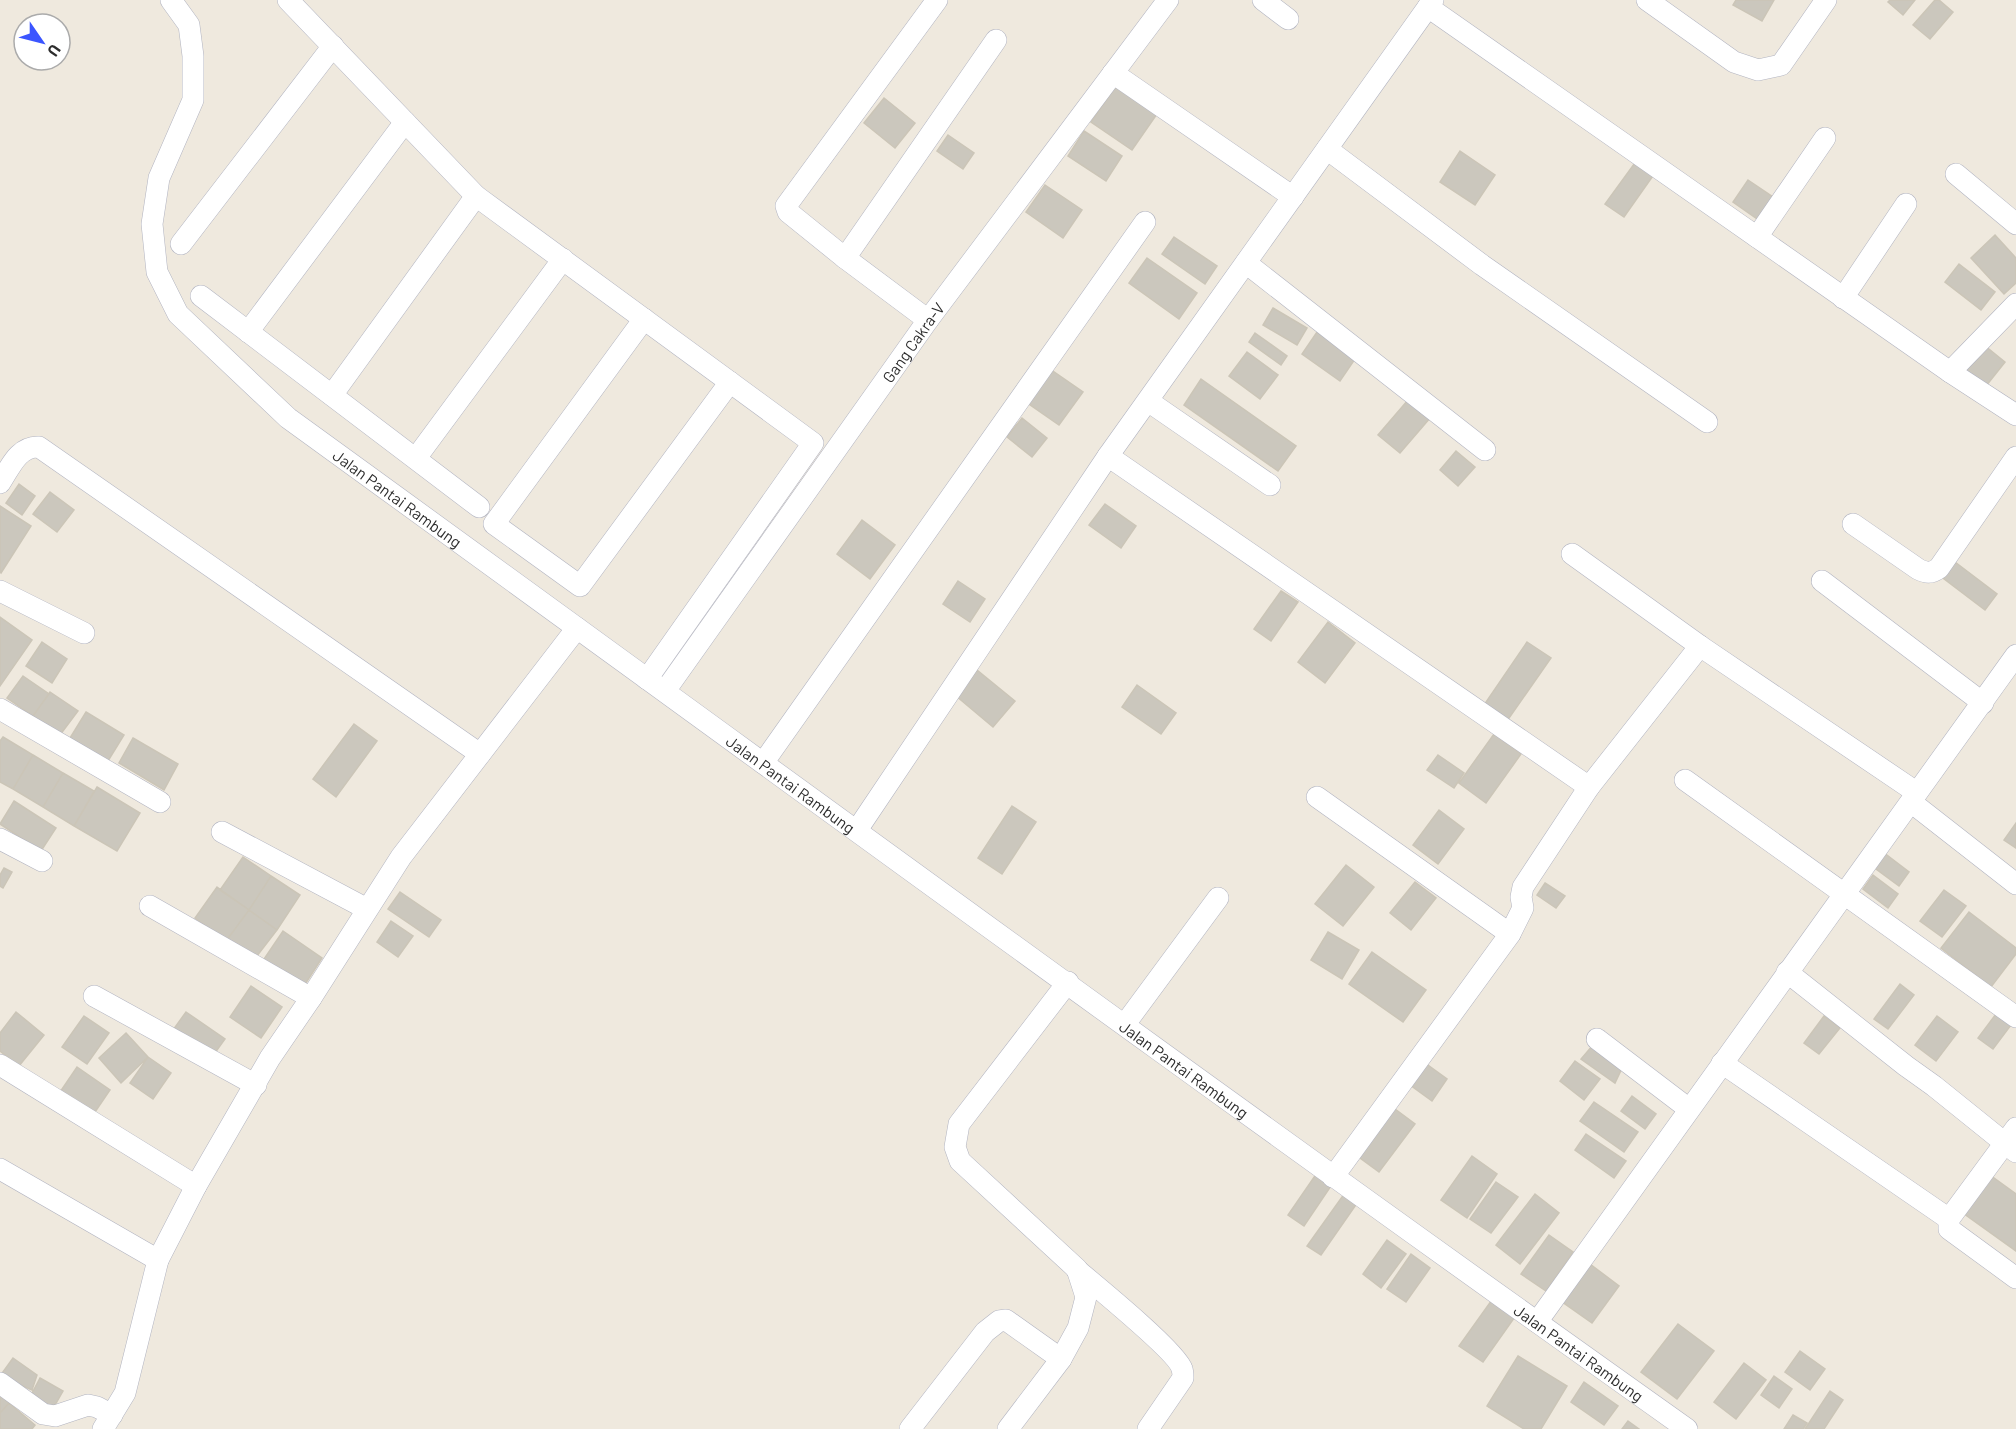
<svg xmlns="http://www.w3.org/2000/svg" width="2016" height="1429" font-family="Barlow,sans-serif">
	<rect width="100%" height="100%" fill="#efe9de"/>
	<!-- building -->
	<path fill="#cbc7bd" stroke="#cbc5b7" stroke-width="1.5" d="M 1736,0 L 1774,0 L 1762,21 L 1733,5 Z
		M 1890,0 L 1915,0 L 1903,15 L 1888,2 Z
		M 1935,0 L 1939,0 L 1953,12 L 1930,39 L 1913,25 Z
		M 1116,86 L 1157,114 L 1132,150 L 1091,122 Z
		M 884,98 L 915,123 L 895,148 L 864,123 Z
		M 1084,131 L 1122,156 L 1106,181 L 1068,156 Z
		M 948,135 L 974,153 L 963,169 L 937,151 Z
		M 1460,151 L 1495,175 L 1475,205 L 1440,182 Z
		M 1637,160 L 1655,173 L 1624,217 L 1605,204 Z
		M 1748,180 L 1776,199 L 1760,221 L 1733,202 Z
		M 1045,185 L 1082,210 L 1063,238 L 1026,212 Z
		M 1995,235 L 2016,258 L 2016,283 L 2004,294 L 1971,258 Z
		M 1174,237 L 1217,266 L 1205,284 L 1162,254 Z
		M 1147,258 L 1197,293 L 1179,319 L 1129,283 Z
		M 1959,264 L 1995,292 L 1981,310 L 1945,282 Z
		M 1273,308 L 1307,328 L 1297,345 L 1263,325 Z
		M 1317,332 L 1355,359 L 1340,381 L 1302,354 Z
		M 1255,333 L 1287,356 L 1281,365 L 1249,342 Z
		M 1984,345 L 2005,362 L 1986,386 L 1964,370 Z
		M 1247,352 L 1278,375 L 1260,399 L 1229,376 Z
		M 1050,369 L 1083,392 L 1059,425 L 1026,402 Z
		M 1201,379 L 1296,446 L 1278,471 L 1184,405 Z
		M 1408,400 L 1430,418 L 1400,453 L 1378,435 Z
		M 1022,418 L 1047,438 L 1032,457 L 1007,437 Z
		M 1456,451 L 1475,467 L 1458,486 L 1440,470 Z
		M 19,484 L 35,496 L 22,515 L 6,503 Z
		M 50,492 L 74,510 L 57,532 L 33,514 Z
		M 1105,504 L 1136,526 L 1121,548 L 1089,525 Z
		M 0,506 L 31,526 L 1,573 L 0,572 Z
		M 862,520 L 895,545 L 870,579 L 837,554 Z
		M 1955,562 L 1997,594 L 1985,610 L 1943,578 Z
		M 958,581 L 985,599 L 970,622 L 943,604 Z
		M 1281,591 L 1298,602 L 1271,641 L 1254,629 Z
		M 0,617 L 32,640 L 0,686 Z
		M 1328,622 L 1355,643 L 1325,683 L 1298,662 Z
		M 42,642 L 67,659 L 52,683 L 26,666 Z
		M 1527,642 L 1551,658 L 1507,721 L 1484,705 Z
		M 977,670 L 1015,701 L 993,727 L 956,696 Z
		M 23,676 L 49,694 L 33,716 L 7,698 Z
		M 1137,685 L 1176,713 L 1161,734 L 1122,707 Z
		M 50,692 L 78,711 L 60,735 L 33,716 Z
		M 86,712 L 124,735 L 108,761 L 70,738 Z
		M 354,724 L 377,741 L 336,797 L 313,779 Z
		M 1494,734 L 1521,754 L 1486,803 L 1459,783 Z
		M 3,737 L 33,755 L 13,789 L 0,782 L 0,741 Z
		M 133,738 L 178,764 L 164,790 L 119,763 Z
		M 33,755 L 63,773 L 43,807 L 13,789 Z
		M 1438,755 L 1464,773 L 1454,788 L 1427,770 Z
		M 63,773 L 94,791 L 74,826 L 43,807 Z
		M 97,787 L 140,813 L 117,851 L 74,826 Z
		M 14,801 L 56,828 L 41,851 L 0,824 Z
		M 1012,806 L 1036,822 L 1002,874 L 978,858 Z
		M 1439,810 L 1464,829 L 1438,864 L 1413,845 Z
		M 2016,823 L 2016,848 L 2004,840 Z
		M 1883,852 L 1909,872 L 1899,886 L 1872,866 Z
		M 243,857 L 271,876 L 249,910 L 220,890 Z
		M 1346,865 L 1374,887 L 1343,926 L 1315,904 Z
		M 4,868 L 12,872 L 3,888 L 0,886 L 0,875 Z
		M 1873,875 L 1898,894 L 1888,908 L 1863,889 Z
		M 271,876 L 300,895 L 277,930 L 249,910 Z
		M 1415,882 L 1436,898 L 1411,930 L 1390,913 Z
		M 1545,883 L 1565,896 L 1556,908 L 1537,895 Z
		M 217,887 L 249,910 L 226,941 L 195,918 Z
		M 1944,890 L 1966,906 L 1942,937 L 1920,921 Z
		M 400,892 L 441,920 L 429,937 L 388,909 Z
		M 249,910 L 277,930 L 253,961 L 226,941 Z
		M 1969,912 L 2016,948 L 2016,954 L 1991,987 L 1941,948 Z
		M 391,921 L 413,936 L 398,957 L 377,942 Z
		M 283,931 L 322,958 L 302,989 L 262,962 Z
		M 1328,932 L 1359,950 L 1342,979 L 1311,960 Z
		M 1372,952 L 1426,990 L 1403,1022 L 1349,984 Z
		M 1900,984 L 1914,995 L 1888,1029 L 1874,1019 Z
		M 251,986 L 282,1007 L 261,1038 L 230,1017 Z
		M 16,1012 L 44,1035 L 19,1066 L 0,1051 L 0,1033 Z
		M 186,1012 L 225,1039 L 212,1057 L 173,1030 Z
		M 1996,1014 L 2011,1025 L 1993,1049 L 1978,1038 Z
		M 84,1016 L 109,1033 L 87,1064 L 62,1047 Z
		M 1824,1016 L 1840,1028 L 1819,1054 L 1804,1043 Z
		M 1937,1016 L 1958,1032 L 1936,1061 L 1915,1045 Z
		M 126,1033 L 148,1057 L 121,1083 L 99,1058 Z
		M 1593,1045 L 1623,1066 L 1615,1083 L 1581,1059 Z
		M 148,1057 L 171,1073 L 153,1099 L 130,1083 Z
		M 1421,1060 L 1447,1079 L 1432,1101 L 1406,1082 Z
		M 1575,1061 L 1600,1079 L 1584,1100 L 1560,1081 Z
		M 77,1067 L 110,1090 L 93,1115 L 60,1092 Z
		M 1632,1096 L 1656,1114 L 1645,1129 L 1621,1111 Z
		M 1594,1102 L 1638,1132 L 1624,1152 L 1580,1121 Z
		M 1391,1106 L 1415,1124 L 1379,1172 L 1356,1155 Z
		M 1586,1134 L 1626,1161 L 1614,1178 L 1575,1150 Z
		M 1472,1156 L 1497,1174 L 1467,1218 L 1441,1200 Z
		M 1319,1170 L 1335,1180 L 1304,1226 L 1288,1215 Z
		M 1990,1175 L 2016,1194 L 2016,1251 L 1963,1213 Z
		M 1496,1182 L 1518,1197 L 1491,1233 L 1470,1219 Z
		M 1347,1190 L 1360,1199 L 1321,1255 L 1307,1246 Z
		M 1535,1194 L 1559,1213 L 1520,1264 L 1496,1245 Z
		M 1549,1235 L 1573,1252 L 1546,1291 L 1521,1274 Z
		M 1387,1240 L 1406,1254 L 1381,1288 L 1363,1274 Z
		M 1411,1254 L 1430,1268 L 1406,1302 L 1387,1289 Z
		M 1586,1261 L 1619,1286 L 1592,1323 L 1558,1299 Z
		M 1494,1297 L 1517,1314 L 1483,1362 L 1459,1346 Z
		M 1678,1324 L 1714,1351 L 1677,1399 L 1641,1372 Z
		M 1800,1351 L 1825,1369 L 1810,1390 L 1785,1372 Z
		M 1518,1356 L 1567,1386 L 1541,1429 L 1524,1429 L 1487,1406 Z
		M 13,1358 L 37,1375 L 32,1390 L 0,1376 Z
		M 1744,1363 L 1766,1380 L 1736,1419 L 1714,1402 Z
		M 1774,1376 L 1792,1389 L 1779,1408 L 1761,1395 Z
		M 40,1378 L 63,1391 L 51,1412 L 29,1399 Z
		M 1584,1382 L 1618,1406 L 1604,1425 L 1571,1402 Z
		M 1830,1391 L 1843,1400 L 1824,1429 L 1805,1429 Z
		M 0,1395 L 9,1403 L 0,1413 Z
		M 9,1403 L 35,1425 L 32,1429 L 0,1429 L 0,1413 Z
		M 1793,1415 L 1807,1423 L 1803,1429 L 1784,1429 Z
		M 1628,1421 L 1639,1429 L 1622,1429 Z"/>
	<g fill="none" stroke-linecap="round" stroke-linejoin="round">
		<defs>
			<g id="street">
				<path id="s1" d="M 171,0 L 189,25 L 193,56 L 193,100 L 159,178 L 152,224 L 157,272 L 178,314 L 288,418 C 754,756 1218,1096 1687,1429"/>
				<path d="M 288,0 L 476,196 L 813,443 L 647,679"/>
				<path d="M 1263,0 L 1288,19"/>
				<path d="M 1647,0 L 1734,62 L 1758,70 L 1781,65 L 1826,0"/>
				<path d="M 1428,7 L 1950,372 L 2016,415"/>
				<path d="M 1113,73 L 1293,197"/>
				<path d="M 1327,149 L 1482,265 L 1707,422"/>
				<path d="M 1956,174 L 2016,224"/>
				<path d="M 1757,237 L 1825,138"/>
				<path d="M 181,244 L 333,46"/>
				<path d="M 845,258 L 996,40"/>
				<path d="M 1246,263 L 1485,450"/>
				<path d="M 201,296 L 479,507"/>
				<path d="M 1843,298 L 1906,204"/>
				<path d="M 644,319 L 494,524 L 580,586 L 730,382"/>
				<path d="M 928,320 L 845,258 L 788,212 L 786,206 L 937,0"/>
				<path d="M 248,332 L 405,122"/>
				<path d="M 1950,372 L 2016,304"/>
				<path d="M 332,395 L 476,196"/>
				<path d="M 1148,401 L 1270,485"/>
				<path d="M 1108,456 L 1589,787"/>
				<path d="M 416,458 L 563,259"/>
				<path d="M 0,483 C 10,468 18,446 39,447 L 480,754"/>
				<path d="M 1853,524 L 1918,569 C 1926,573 1931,574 1939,568 L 2016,457"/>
				<path d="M 1572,554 L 1700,646 L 1916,792"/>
				<path d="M 1822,581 L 1983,703"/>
				<path d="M 0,591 L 84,633"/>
				<path id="s2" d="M 665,691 L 928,320 L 1168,0"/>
				<path d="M 0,709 L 160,802"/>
				<path d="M 763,763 L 1145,222"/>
				<path d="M 1685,780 L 2016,1017"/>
				<path d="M 1317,797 L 1510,934"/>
				<path d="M 1911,802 L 2016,884"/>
				<path d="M 857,830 L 1108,456 L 1433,0"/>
				<path d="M 222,832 L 367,909"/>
				<path d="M 0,839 L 42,861"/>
				<path d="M 150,906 L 311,998"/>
				<path d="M 1787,972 L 1906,1066 L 1934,1086 L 2016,1152"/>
				<path d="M 94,996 L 256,1085"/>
				<path d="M 1125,1024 L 1218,898"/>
				<path d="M 1597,1039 L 1689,1109"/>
				<path d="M 1722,1063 L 1949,1219"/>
				<path d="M 0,1065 L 196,1186"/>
				<path d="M 2016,1128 L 1949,1219 L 1949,1229 L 2016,1278"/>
				<path d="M 0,1169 L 158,1260"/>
				<path d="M 1333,1177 L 1510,934 L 1523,908 L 1521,897 L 1523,887 L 1589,787 L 1700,646"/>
				<path d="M 1077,1270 C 1095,1285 1178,1353 1182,1369 C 1183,1372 1183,1375 1183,1378 L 1148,1429"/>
				<path d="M 1537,1322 L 2016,655"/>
				<path d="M 0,1383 L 43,1414 L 55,1416 L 88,1405 L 97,1407 L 112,1415"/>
				<path d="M 103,1429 L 125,1393 L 158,1260 L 196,1186 L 270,1058 L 311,998 L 401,857 L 577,628"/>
				<path d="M 910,1429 L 985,1332 L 999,1321 L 1006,1320 L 1061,1359"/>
				<path d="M 1008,1429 L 1061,1359 L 1078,1328 L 1086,1297 L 1077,1269 L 960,1161 L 955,1147 L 959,1124 L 1068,982"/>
			</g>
		</defs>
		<!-- street casing -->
		<use href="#street" stroke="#b2b4c1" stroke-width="22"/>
		<!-- street -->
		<use href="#street" stroke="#fff" stroke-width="21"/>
	</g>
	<g text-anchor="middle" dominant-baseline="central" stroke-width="6" stroke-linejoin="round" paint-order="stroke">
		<!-- street labels -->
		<g font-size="16" fill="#2d2d2d" stroke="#fff">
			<text stroke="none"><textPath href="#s2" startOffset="428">Gang Cakra-V</textPath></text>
			<text stroke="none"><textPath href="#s1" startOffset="620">Jalan Pantai Rambung</textPath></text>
			<text stroke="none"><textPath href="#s1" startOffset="1106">Jalan Pantai Rambung</textPath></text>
			<text stroke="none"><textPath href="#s1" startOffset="1592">Jalan Pantai Rambung</textPath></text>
			<text stroke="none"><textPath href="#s1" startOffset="2078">Jalan Pantai Rambung</textPath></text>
		</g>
	</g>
	<!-- north arrow -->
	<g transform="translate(42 42) rotate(125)"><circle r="28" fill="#ffffff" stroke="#ababab" stroke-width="1.5"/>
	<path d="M0-4.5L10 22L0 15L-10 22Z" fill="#3b55ff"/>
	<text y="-9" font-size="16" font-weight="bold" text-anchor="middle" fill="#2d2d2d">U</text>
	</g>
</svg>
